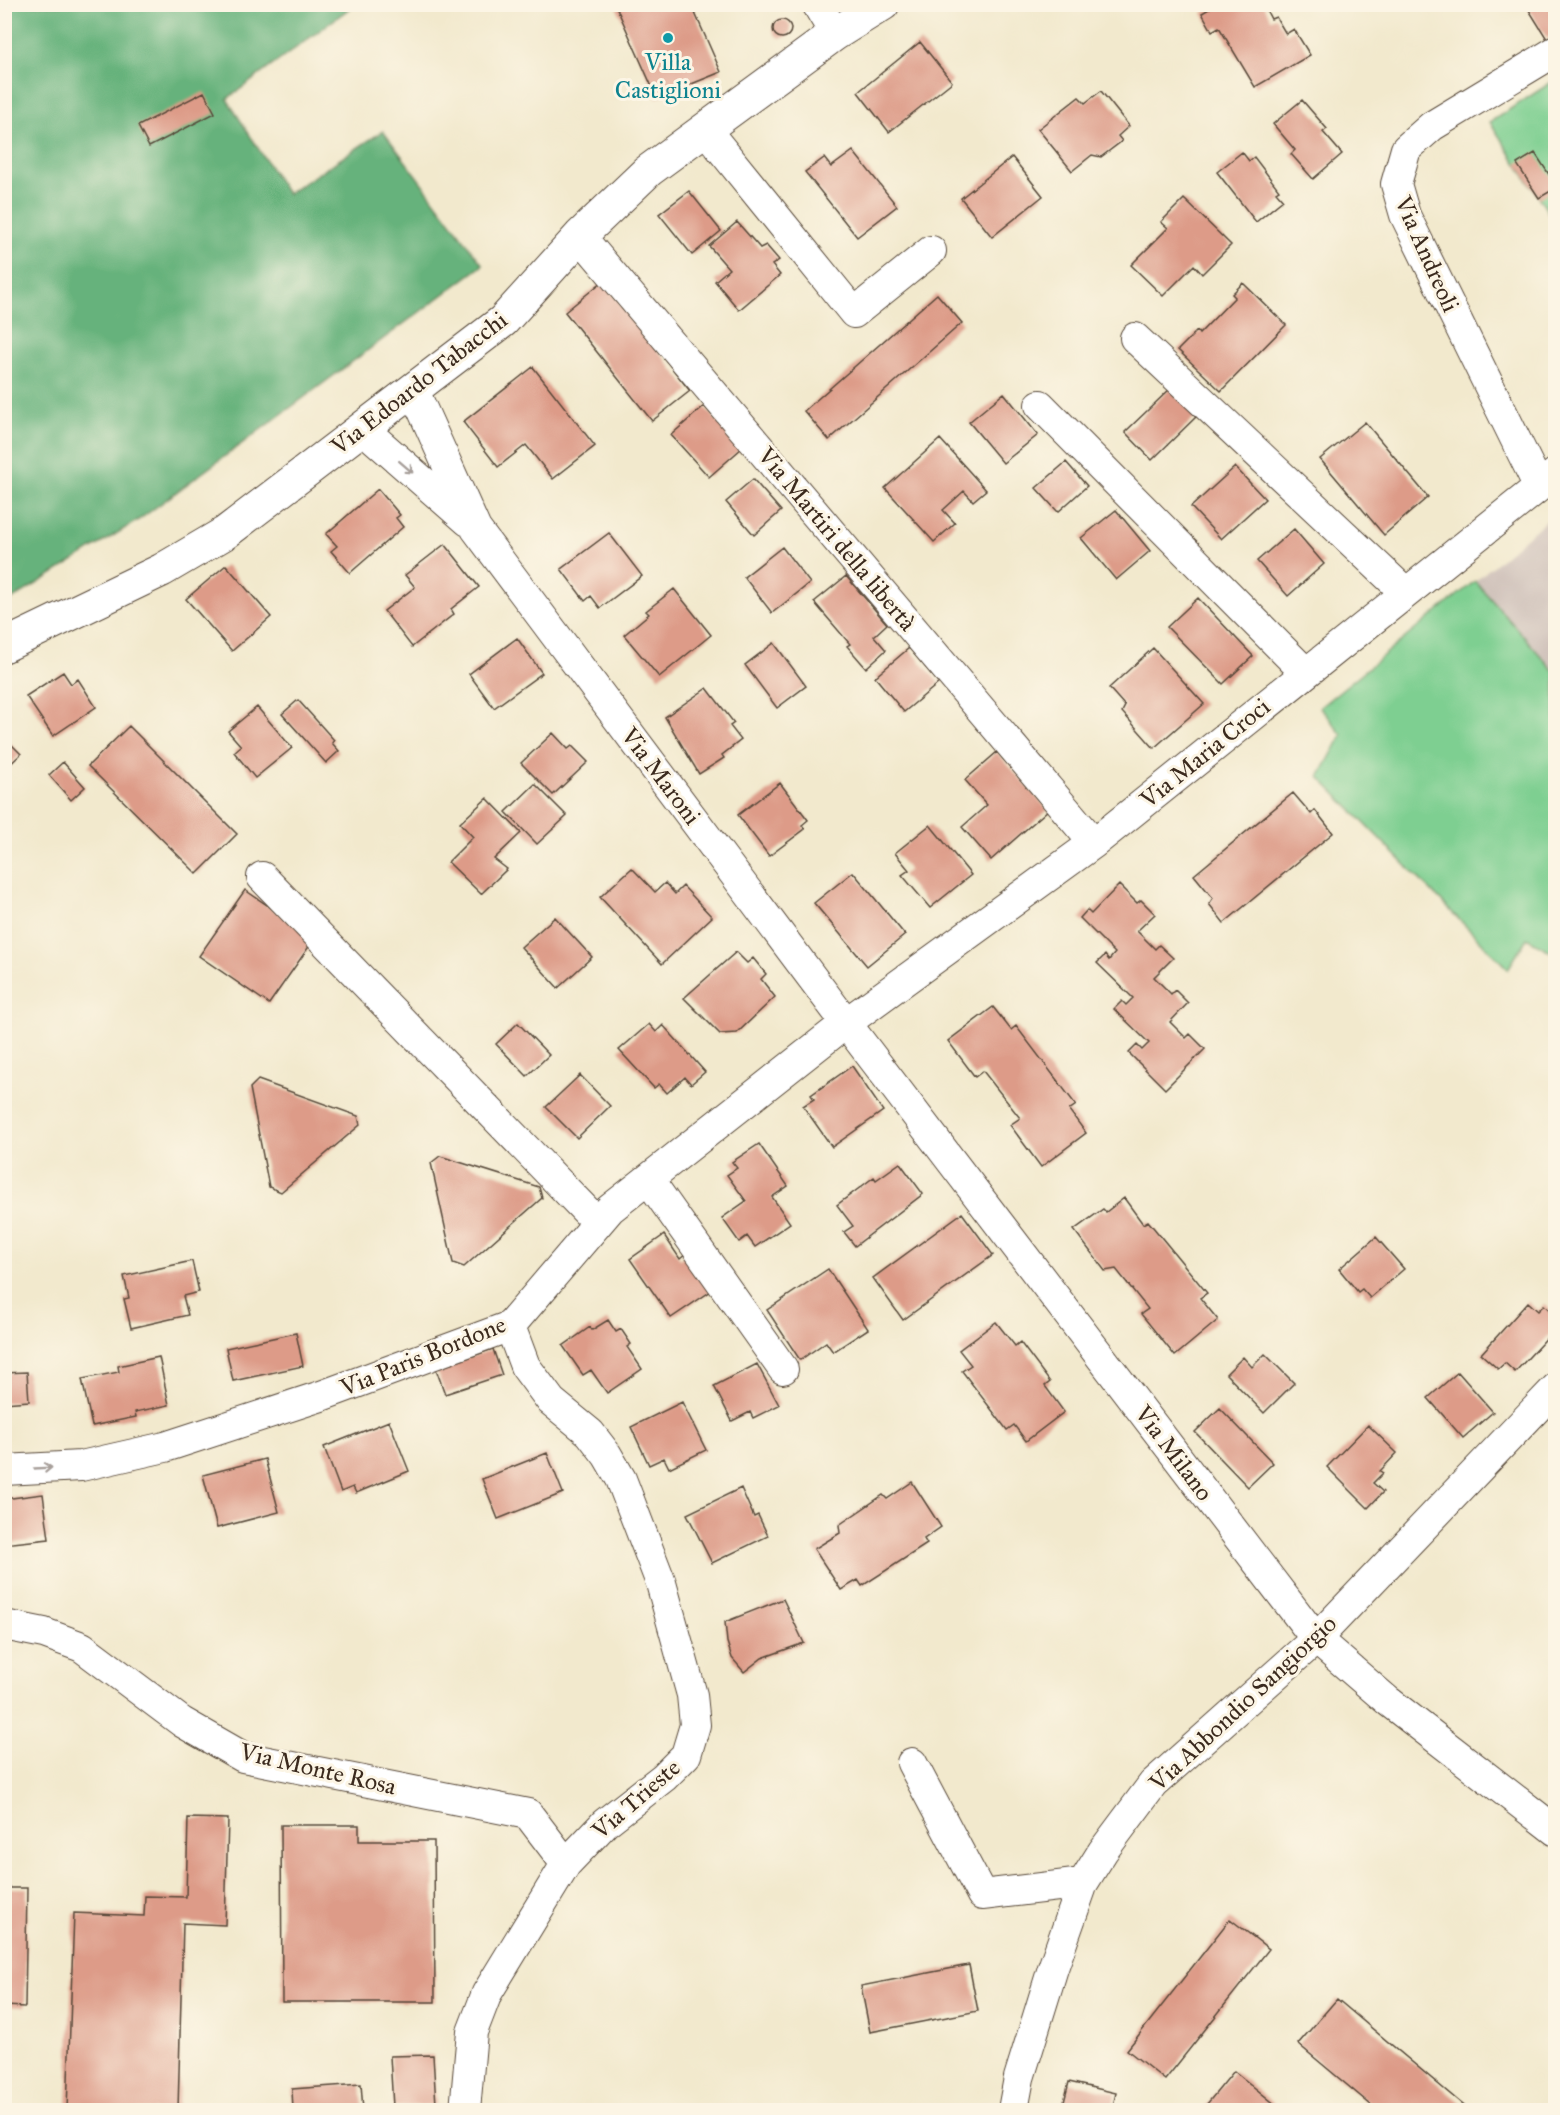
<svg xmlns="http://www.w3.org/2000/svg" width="1560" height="2115" font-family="'IM FELL Great Primer',serif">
	<rect width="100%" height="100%" fill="#fcf5e5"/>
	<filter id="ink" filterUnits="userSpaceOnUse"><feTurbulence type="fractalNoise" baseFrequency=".0167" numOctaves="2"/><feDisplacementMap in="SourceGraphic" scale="12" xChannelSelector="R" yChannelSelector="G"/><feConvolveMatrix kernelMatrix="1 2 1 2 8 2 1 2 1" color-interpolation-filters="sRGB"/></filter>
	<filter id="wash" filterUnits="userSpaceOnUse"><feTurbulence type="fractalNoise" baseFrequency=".008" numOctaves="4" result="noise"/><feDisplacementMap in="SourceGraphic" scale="24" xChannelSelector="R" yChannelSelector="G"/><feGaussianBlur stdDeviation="1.35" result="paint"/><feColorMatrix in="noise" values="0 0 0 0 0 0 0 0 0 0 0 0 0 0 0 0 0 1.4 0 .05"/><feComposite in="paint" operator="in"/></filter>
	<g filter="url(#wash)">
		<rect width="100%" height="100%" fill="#f2e9cd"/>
		<!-- industrial -->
		<path fill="#cfc1ba" d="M 1555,513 L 1555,672 L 1475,581 Z"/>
		<!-- green -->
		<path fill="#7ecf91" stroke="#5c7c58" stroke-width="1.5" d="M 1555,80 L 1555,223 L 1490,122 Z
			M 1475,581 L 1555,672 L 1555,954 L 1527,938 L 1508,969 L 1319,777 L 1342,735 L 1320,707 Z"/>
		<!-- forest -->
		<path fill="#66b27b" stroke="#506e4c" stroke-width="1.5" d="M 5,5 L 354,5 L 227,99 L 287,194 L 383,131 L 483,265 L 140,519 L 5,604 Z"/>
		<g id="blocks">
			<!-- building -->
			<path fill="#dd9b88" d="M 615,4 L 691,4 L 721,72 L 657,98 Z
				M 1263,4 L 1271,19 L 1276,17 L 1286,34 L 1294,29 L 1310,55 L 1255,87 L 1219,27 L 1212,31 L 1202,13 L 1216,5 Z
				M 1538,4 L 1556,4 L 1556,33 L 1547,39 L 1529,10 Z
				M773 29a9 9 0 1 1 18 0a9 9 0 1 1-18 0Z
				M 920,42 L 952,82 L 889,132 L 858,92 Z
				M 1101,91 L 1129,126 L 1118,136 L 1122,141 L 1101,157 L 1092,155 L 1072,171 L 1038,129 L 1079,97 L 1085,103 Z
				M 204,92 L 215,113 L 149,147 L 138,126 Z
				M 1302,100 L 1327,129 L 1323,132 L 1342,154 L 1313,179 L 1291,154 L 1295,150 L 1273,124 Z
				M 853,151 L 897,206 L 857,237 L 805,172 L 824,158 L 831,167 Z
				M 1242,152 L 1249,161 L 1254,157 L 1279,190 L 1276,192 L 1283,200 L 1256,222 L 1217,172 Z
				M 1535,153 L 1556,185 L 1556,188 L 1539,198 L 1517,164 Z
				M 1012,157 L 1043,196 L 992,237 L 961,198 Z
				M 689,191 L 721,231 L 692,255 L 659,214 Z
				M 1184,199 L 1231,245 L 1202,274 L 1194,265 L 1163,296 L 1131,265 L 1168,228 L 1161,222 Z
				M 737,222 L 760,248 L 766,245 L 779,260 L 772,265 L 780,275 L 739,310 L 715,281 L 729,269 L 709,246 Z
				M 603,281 L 690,391 L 652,421 L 565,312 Z
				M 1243,283 L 1286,325 L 1221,391 L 1178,350 L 1197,331 L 1199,334 L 1235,297 L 1232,294 Z
				M 937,294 L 962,323 L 829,440 L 804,411 Z
				M 533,367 L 595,446 L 553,479 L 526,445 L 498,467 L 463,422 Z
				M 1172,387 L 1198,415 L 1152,460 L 1125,432 Z
				M 1004,393 L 1038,435 L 1003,463 L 969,422 Z
				M 704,406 L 742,448 L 709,477 L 671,435 Z
				M 1365,422 L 1428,497 L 1384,535 L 1320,459 Z
				M 940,439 L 986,490 L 973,501 L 964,491 L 943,510 L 955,523 L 934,542 L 885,488 Z
				M 1066,462 L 1087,486 L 1058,512 L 1036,488 Z
				M 1235,467 L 1265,499 L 1221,539 L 1191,507 Z
				M 753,479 L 781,511 L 754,535 L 726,502 Z
				M 378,489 L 400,515 L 396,518 L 403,527 L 350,573 L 331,551 L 337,546 L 326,534 Z
				M 1116,510 L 1150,551 L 1116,580 L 1081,538 Z
				M 1294,529 L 1324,564 L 1288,596 L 1257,561 Z
				M 609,533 L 642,576 L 600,608 L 591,596 L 585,601 L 561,569 Z
				M 445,544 L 479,587 L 451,609 L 454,614 L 412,647 L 384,611 L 415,587 L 405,575 Z
				M 782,547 L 810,583 L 772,613 L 744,577 Z
				M 226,565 L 271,617 L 232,651 L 186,599 Z
				M 846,576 L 887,624 L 874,636 L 886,650 L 866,668 L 847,646 L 850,644 L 814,602 Z
				M 674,589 L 711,635 L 659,677 L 624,635 L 649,614 L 646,611 Z
				M 1198,598 L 1253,656 L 1223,684 L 1167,627 Z
				M 517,638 L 542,673 L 494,708 L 469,674 Z
				M 774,643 L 806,686 L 777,708 L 745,665 Z
				M 909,648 L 939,683 L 904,712 L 875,677 Z
				M 1153,648 L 1204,704 L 1154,748 L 1122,712 L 1125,706 L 1109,688 Z
				M 63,672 L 71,684 L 78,679 L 96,707 L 53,736 L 26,696 Z
				M 707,688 L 734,723 L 730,726 L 741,740 L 722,755 L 724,758 L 699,774 L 665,717 Z
				M 298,700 L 334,740 L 332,743 L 339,751 L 326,763 L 282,714 Z
				M 257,707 L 292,748 L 255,778 L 234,752 L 241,746 L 228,731 Z
				M 129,726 L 237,834 L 197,874 L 88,766 Z
				M 553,733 L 568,749 L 572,746 L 588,762 L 553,795 L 521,763 Z
				M 4,737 L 21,754 L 4,770 Z
				M 997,752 L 1048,810 L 991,860 L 962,827 L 987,805 L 965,780 Z
				M 63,762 L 85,787 L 71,800 L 49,775 Z
				M 780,783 L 808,820 L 802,825 L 805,829 L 769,856 L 738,815 Z
				M 535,784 L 567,816 L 537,844 L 506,812 Z
				M 1293,793 L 1311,814 L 1315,810 L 1333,833 L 1224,923 L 1209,904 L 1213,898 L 1194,875 Z
				M 487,798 L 521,833 L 494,859 L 507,869 L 481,894 L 448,862 L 473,837 L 460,823 Z
				M 930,825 L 971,875 L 930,908 L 902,875 L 909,870 L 895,853 Z
				M 632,868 L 655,892 L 665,883 L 675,894 L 683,886 L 712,917 L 662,964 L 600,897 Z
				M 853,872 L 905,935 L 867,966 L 814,903 Z
				M 1119,885 L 1137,903 L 1141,900 L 1155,914 L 1137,931 L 1155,949 L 1159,945 L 1173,958 L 1154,977 L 1171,994 L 1175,990 L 1188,1003 L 1170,1022 L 1186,1038 L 1190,1034 L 1205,1049 L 1165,1089 L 1129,1053 L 1137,1045 L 1142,1050 L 1149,1043 L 1114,1009 L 1122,1001 L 1126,1005 L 1133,998 L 1097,963 L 1105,955 L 1109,960 L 1115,953 L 1080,918 L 1087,910 L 1091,914 Z
				M 245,890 L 315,938 L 269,1004 L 199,956 Z
				M 555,917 L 592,957 L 558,988 L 521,947 Z
				M 736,952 L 747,963 L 753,958 L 766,974 L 761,979 L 775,997 L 737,1033 L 720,1034 L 684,998 Z
				M 993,1007 L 1011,1030 L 1016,1026 L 1076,1105 L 1069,1110 L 1086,1133 L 1041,1167 L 1010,1125 L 1020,1118 L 983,1071 L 975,1077 L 948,1041 Z
				M 518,1023 L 549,1055 L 527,1076 L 496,1044 Z
				M 649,1024 L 656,1032 L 663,1025 L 705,1072 L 691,1084 L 685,1077 L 667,1093 L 659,1084 L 654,1088 L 619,1050 Z
				M 852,1066 L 883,1111 L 832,1147 L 803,1106 L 814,1099 L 811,1095 Z
				M 580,1075 L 610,1106 L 577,1138 L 546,1107 Z
				M 258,1080 L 358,1116 L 360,1125 L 281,1192 L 269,1187 L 250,1088 Z
				M 759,1144 L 788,1186 L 772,1197 L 790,1223 L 755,1247 L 747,1236 L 739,1242 L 722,1218 L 746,1201 L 727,1175 L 737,1168 L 732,1162 Z
				M 440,1156 L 539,1187 L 542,1198 L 464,1267 L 453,1263 L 431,1163 Z
				M 900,1163 L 923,1194 L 855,1246 L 844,1232 L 853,1226 L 837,1205 L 874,1177 L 876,1180 Z
				M 1124,1198 L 1143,1224 L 1148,1221 L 1207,1293 L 1200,1298 L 1218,1320 L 1175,1356 L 1141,1314 L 1148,1309 L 1116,1269 L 1105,1271 L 1074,1230 L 1103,1209 L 1106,1212 Z
				M 962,1213 L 993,1255 L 903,1320 L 873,1278 Z
				M 664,1235 L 680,1259 L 686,1254 L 711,1291 L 671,1318 L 630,1259 Z
				M 1376,1237 L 1404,1269 L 1370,1298 L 1362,1289 L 1358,1292 L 1339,1269 Z
				M 192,1261 L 199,1292 L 183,1296 L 188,1315 L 131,1328 L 124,1299 L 129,1298 L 124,1276 Z
				M 828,1269 L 868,1329 L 833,1352 L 826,1342 L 800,1360 L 767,1310 Z
				M 1528,1302 L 1538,1311 L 1544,1305 L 1553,1313 L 1556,1310 L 1556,1328 L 1515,1372 L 1505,1363 L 1498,1369 L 1481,1354 Z
				M 608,1320 L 616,1332 L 621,1329 L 631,1344 L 627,1347 L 642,1369 L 607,1393 L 591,1370 L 583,1375 L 563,1346 L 590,1327 L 592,1330 Z
				M 996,1322 L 1015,1346 L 1020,1342 L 1050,1382 L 1045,1386 L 1064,1412 L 1026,1441 L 1014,1425 L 1007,1430 L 962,1371 L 971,1365 L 959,1350 Z
				M 296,1333 L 303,1366 L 233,1381 L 226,1348 Z
				M 493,1349 L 502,1375 L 445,1394 L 436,1369 Z
				M 1265,1354 L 1294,1383 L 1264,1413 L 1226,1374 L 1243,1357 L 1252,1367 Z
				M 159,1357 L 169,1405 L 135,1412 L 136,1417 L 92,1426 L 82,1379 L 119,1372 L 118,1366 Z
				M 757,1364 L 779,1405 L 753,1418 L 750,1412 L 732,1421 L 714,1386 Z
				M 27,1372 L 29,1401 L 4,1403 L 4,1373 Z
				M 1458,1372 L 1493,1412 L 1463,1438 L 1428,1398 Z
				M 682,1402 L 706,1450 L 669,1468 L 664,1458 L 649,1465 L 631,1427 Z
				M 1220,1408 L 1273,1463 L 1248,1487 L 1195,1432 Z
				M 389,1421 L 409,1471 L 356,1493 L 353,1487 L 341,1492 L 324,1447 Z
				M 1368,1425 L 1397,1453 L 1380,1471 L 1383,1473 L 1373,1483 L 1383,1492 L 1368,1508 L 1327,1467 Z
				M 547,1453 L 563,1493 L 498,1519 L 482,1479 Z
				M 265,1459 L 279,1512 L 217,1528 L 203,1475 Z
				M 912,1482 L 941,1527 L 924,1539 L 927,1544 L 862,1586 L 858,1580 L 841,1590 L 814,1549 L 840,1533 L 839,1525 L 883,1495 L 887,1499 Z
				M 741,1488 L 754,1517 L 758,1515 L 768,1536 L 712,1563 L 687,1514 Z
				M 43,1494 L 49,1539 L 4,1544 L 4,1499 Z
				M 783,1599 L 804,1643 L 762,1658 L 744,1672 L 732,1658 L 727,1642 L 725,1622 Z
				M 188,1818 L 228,1819 L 225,1925 L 183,1923 L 178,2110 L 67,2110 L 74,1913 L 144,1916 L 145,1896 L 186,1897 Z
				M 281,1825 L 359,1825 L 359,1841 L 434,1841 L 435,2002 L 282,2002 Z
				M 4,1888 L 27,1888 L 25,2007 L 4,2006 Z
				M 1230,1919 L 1269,1949 L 1165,2080 L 1127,2050 Z
				M 969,1965 L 978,2011 L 870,2032 L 861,1986 Z
				M 1337,1999 L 1469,2110 L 1377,2110 L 1298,2044 Z
				M 433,2055 L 436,2105 L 393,2107 L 390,2056 Z
				M 1234,2071 L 1282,2110 L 1202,2110 Z
				M 1069,2082 L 1116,2093 L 1112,2110 L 1062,2110 Z
				M 361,2084 L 363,2110 L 293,2110 L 292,2089 Z"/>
		</g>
	</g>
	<g filter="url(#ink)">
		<use href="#blocks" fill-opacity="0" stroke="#564738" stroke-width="1.5"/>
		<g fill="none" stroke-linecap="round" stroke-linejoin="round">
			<defs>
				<path id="minor" d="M 817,4 L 835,34
					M 705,129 L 854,313 L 931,251
					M 580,236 L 1094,843
					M 1135,338 L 1405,592
					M 414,391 L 476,529 L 846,1023 L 1316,1639 L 1388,1701 L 1556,1831
					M 1040,405 L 1305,672
					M 362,428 L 468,521
					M 1538,485 L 1405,215 L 1396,184 L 1406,149 L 1432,126 L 1556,51
					M 262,877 L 598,1223
					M 649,1180 L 783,1369
					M 4,1470 L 81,1466 L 165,1447 L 321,1396 L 510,1326 L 610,1209 L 846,1023 L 1094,843 L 1556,473
					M 4,1625 L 44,1633 L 82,1647 L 182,1722 L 243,1757 L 528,1814 L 566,1864
					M 912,1763 L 982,1895 L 1083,1883
					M 465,2110 L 472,2032 L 487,1993 L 566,1864 L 605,1823 L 664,1777 L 686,1755 L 695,1725 L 692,1695 L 661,1583 L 621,1479 L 607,1455 L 590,1433 L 551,1401 L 525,1366 L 510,1326
					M 1013,2110 L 1019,2078 L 1053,1968 L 1083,1883 L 1103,1851 L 1153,1784 L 1316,1639 L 1556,1388"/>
				<path id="tertiary" d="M 4,646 L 162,570 L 225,533 L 503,321 L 580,236 L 648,171 L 835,34 L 883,4"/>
			</defs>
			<!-- minor casing -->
			<use href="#minor" stroke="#564738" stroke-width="32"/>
			<!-- tertiary casing -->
			<use href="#tertiary" stroke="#564738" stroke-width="35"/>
			<!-- minor -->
			<use href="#minor" stroke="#fff" stroke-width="30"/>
			<!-- tertiary -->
			<use href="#tertiary" stroke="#fff" stroke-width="33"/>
		</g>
		<!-- one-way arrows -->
		<defs><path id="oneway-shaft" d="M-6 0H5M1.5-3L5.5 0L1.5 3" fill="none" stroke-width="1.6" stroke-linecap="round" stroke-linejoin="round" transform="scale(1.5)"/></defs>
		<g stroke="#a79f9a">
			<use href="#oneway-shaft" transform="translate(406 467) rotate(41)"/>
			<use href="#oneway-shaft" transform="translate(43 1468) rotate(-3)"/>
		</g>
	</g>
	<!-- markers -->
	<circle fill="#0f9aa8" stroke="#fcf5e5" stroke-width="2" cx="668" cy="38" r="6"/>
	<g text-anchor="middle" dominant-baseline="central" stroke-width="6" stroke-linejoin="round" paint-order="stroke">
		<!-- culture labels -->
		<g font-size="24" fill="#0d838f" stroke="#fcf5e5">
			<text x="668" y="62">Villa<tspan x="668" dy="28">Castiglioni</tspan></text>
		</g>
		<!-- street labels -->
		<g font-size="24" fill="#3b2a1e" stroke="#fcf5e5">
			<text transform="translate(1427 254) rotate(66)">Via Andreoli</text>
			<text transform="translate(419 383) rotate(-38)">Via Edoardo Tabacchi</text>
			<text transform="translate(837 539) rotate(50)">Via Martiri della libertà</text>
			<text transform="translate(1205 753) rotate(-39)">Via Maria Croci</text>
			<text transform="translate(661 776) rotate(53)">Via Maroni</text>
			<text transform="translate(423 1356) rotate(-22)">Via Paris Bordone</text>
			<text transform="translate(1174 1453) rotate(53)">Via Milano</text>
			<text transform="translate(1243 1703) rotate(-43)">Via Abbondio Sangiorgio</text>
			<text transform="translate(318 1769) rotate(13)">Via Monte Rosa</text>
			<text transform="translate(636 1799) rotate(-41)">Via Trieste</text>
		</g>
	</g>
	<!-- margin -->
	<rect width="1560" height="2115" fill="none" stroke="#fcf5e5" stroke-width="24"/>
</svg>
